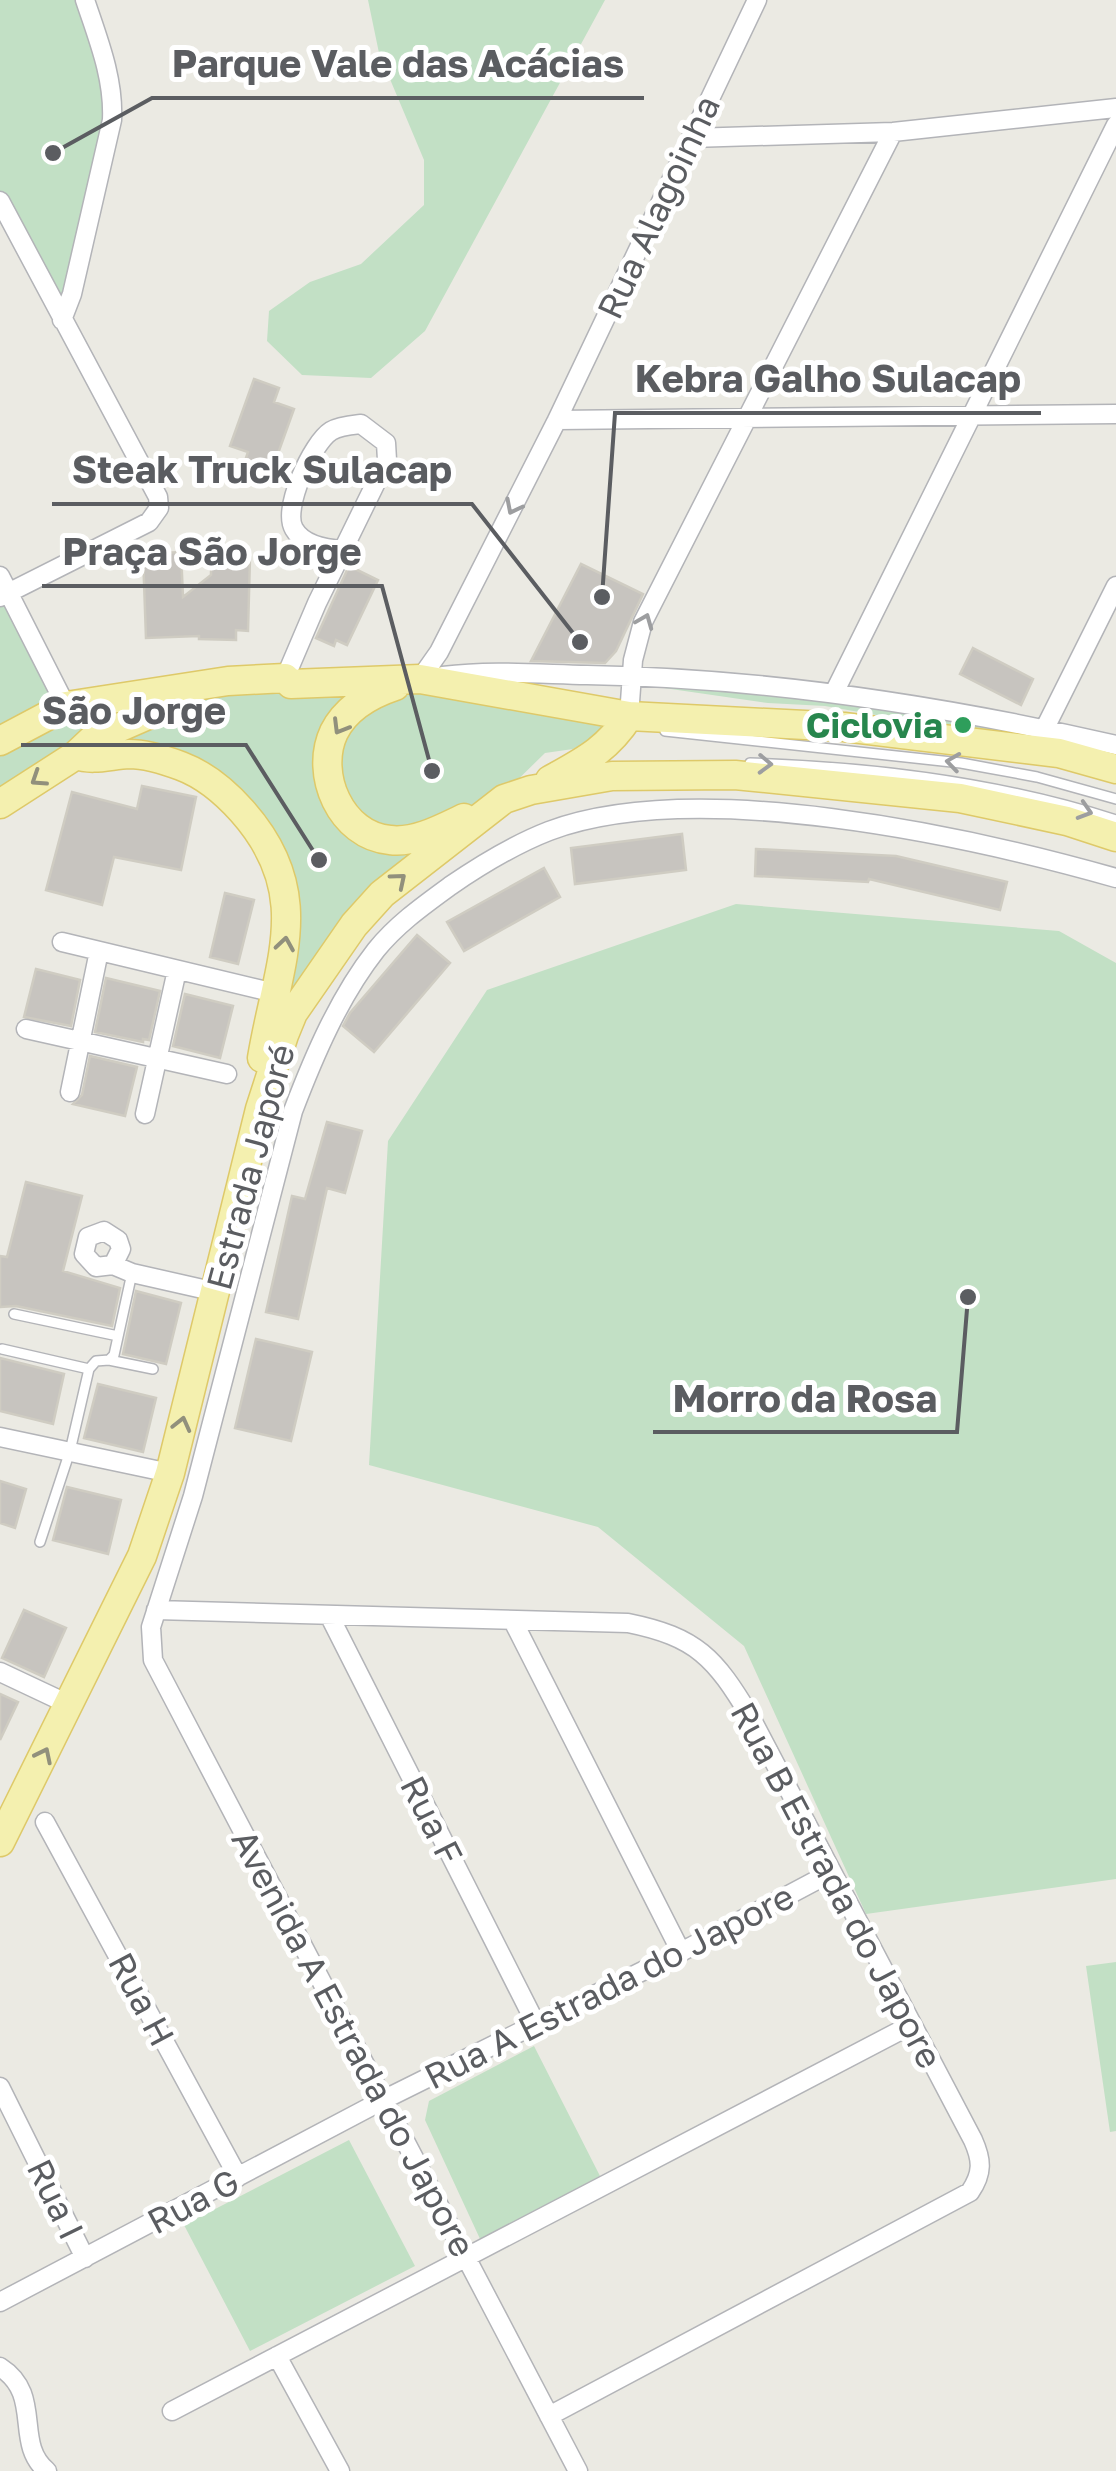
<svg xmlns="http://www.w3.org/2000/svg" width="1116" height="2471" font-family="'Golos Text',sans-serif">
	<rect width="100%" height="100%" fill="#ebeae3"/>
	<!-- green -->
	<path fill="#c2e0c5" d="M 0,0 L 82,0 L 117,106 L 68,323 L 0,200 Z
		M 368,0 L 605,0 L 425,331 L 371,378 L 302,375 L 267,341 L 269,311 L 310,282 L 361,264 L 424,205 L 424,160 L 379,53 Z
		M 0,596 L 70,716 L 231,685 L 414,687 L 526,712 L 581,719 L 605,727 L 599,735 L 573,749 L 545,753 L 498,799 L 437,843 L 279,1018 L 279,889 L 245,820 L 188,773 L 113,744 L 0,809 Z
		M 658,678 L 964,719 L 1116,750 L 1116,764 L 967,731 L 825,706 L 768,703 L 657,687 Z
		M 736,904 L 1059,931 L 1116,963 L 1116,1879 L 866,1914 L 744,1646 L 598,1527 L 369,1465 L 388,1141 L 487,990 Z
		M 1116,1962 L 1116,2131 L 1110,2132 L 1086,1966 Z
		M 534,2046 L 600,2176 L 481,2241 L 425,2120 L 429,2101 Z
		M 349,2140 L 415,2266 L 250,2351 L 184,2225 Z"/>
	<!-- building -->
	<path fill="#c7c4bf" stroke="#cfccc2" stroke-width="2.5" d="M 254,379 L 279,388 L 274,402 L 294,409 L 271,473 L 244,464 L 248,452 L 230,446 Z
		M 181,552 L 183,597 L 211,575 L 211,557 L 250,557 L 248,631 L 236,630 L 236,640 L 199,639 L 199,636 L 146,638 L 143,554 Z
		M 581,564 L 643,594 L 616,651 L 605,663 L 531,661 Z
		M 349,566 L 378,580 L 347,645 L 336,640 L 334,646 L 316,638 Z
		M 973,648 L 1033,679 L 1021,705 L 960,674 Z
		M 142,786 L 196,797 L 181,870 L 114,857 L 102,905 L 46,890 L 72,792 L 137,809 Z
		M 682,834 L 686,870 L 575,884 L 571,848 Z
		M 756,849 L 896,856 L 1007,882 L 1000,910 L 869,879 L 868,882 L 755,876 Z
		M 544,868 L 560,897 L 464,951 L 447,922 Z
		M 225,893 L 254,900 L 238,964 L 210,957 Z
		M 417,935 L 450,963 L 374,1052 L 343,1026 L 350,1013 Z
		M 36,969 L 80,980 L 71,1026 L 24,1017 Z
		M 106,978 L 160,991 L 149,1040 L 143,1039 L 143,1042 L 95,1032 Z
		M 185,994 L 233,1006 L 220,1058 L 173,1046 Z
		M 90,1056 L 137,1067 L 125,1116 L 73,1104 L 82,1095 Z
		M 327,1122 L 362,1131 L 345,1193 L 327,1188 L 298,1319 L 266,1312 L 292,1196 L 305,1199 Z
		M 26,1182 L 82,1196 L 63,1271 L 120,1288 L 112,1326 L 16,1306 L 0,1307 L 0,1256 L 7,1257 Z
		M 136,1291 L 181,1303 L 166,1364 L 123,1354 Z
		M 256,1339 L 312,1352 L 291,1441 L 235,1428 Z
		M 0,1358 L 64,1374 L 53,1424 L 0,1411 Z
		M 98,1384 L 156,1398 L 143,1452 L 84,1438 Z
		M 0,1481 L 26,1489 L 15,1528 L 0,1523 Z
		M 67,1487 L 121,1500 L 108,1554 L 53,1540 Z
		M 24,1610 L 66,1628 L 44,1677 L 2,1658 Z
		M 0,1694 L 18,1702 L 0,1740 Z"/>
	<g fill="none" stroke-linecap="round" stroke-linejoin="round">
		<defs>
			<path id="lane" d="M 665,731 L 961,763 L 1037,777 L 1116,799
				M 750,763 C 874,767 998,782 1116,820
				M 14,1314 L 118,1336
				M 2,1349 L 89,1369
				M 109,1360 L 153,1369
				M 40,1542 L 70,1451 L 89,1369 L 96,1361 L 109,1360 L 114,1355 L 132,1273"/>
			<path id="street" d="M 691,138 L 893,132 L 1116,108
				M 0,201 L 158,497 L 159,508 L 149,522 L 0,597
				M 62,320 L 72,294 L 112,120 C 114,78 98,39 85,0
				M 557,420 L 1116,414
				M 0,576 L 66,706
				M 443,676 C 491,670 538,674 587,675 C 766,678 942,705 1116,745
				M 285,678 L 317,603 L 387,460 L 386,443 L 361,424 C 352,425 339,426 331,431 C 312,443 282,509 294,529 C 303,545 326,549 343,550
				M 420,679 L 439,652 L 557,420 L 757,0
				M 835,691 L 1116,125
				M 629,716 L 633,660 L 643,622 L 893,132
				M 1045,728 L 1116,586
				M 62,942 L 275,993
				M 26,1029 L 227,1074
				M 70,1092 L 99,951
				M 145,1114 L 177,970
				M 113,1265 L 121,1249 L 118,1240 L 104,1231 L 88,1237 L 84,1254 L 96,1267 L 113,1265 L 132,1273 L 216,1292
				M 0,1437 L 170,1473
				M 156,1610 L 628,1623 C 697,1637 715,1658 750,1716 L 973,2140 C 982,2160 983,2173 970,2192 L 549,2416
				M 329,1615 L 536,2024
				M 513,1621 L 681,1952
				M 0,1672 L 68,1704
				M 45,1822 L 238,2177
				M 0,2087 L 85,2258
				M 0,2302 L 385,2099 L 681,1952 L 832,1872
				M 277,2356 L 340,2471
				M 0,2367 C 44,2395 13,2443 47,2471
				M 172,2411 L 911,2025
				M 578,2471 L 153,1660 L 151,1627 L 193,1496 L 293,1111 C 314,1056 339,997 376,950 C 397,924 424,905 450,886 C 482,864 513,845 549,831 C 696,776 968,836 1116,878"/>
			<path id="primary" d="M 395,686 C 371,694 346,708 334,732 C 314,774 341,836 390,840 C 415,843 441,829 464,818
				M 0,741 L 66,706 L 228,681 L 285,678 L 291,684 L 420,679 L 629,716 L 844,727 L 1059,753 L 1116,769
				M 76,755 C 93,761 110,755 129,754 C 146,754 165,760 181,766 C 205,775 225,792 242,811 C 316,894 278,962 262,1058
				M 550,780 C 584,761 607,750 629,716
				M 0,804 L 76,755 L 93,739 L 189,697
				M 0,1842 L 142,1556 L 170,1473 L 260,1109 L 284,1035 L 293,1013 L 354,925 L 382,894 L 504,799 L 531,790 L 612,776 L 735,775 L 960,798 L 1067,821 L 1116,837"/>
		</defs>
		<!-- lane casing -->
		<use href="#lane" stroke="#b3b4b8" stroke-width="12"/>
		<!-- street casing -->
		<use href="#street" stroke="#b3b4b8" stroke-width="21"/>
		<!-- primary casing -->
		<use href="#primary" stroke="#dec969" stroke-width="31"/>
		<!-- lane -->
		<use href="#lane" stroke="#fff" stroke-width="9"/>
		<!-- street -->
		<use href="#street" stroke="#fff" stroke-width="18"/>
		<!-- primary -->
		<use href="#primary" stroke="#f4f0af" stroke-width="28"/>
	</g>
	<!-- one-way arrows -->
	<defs><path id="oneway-chevron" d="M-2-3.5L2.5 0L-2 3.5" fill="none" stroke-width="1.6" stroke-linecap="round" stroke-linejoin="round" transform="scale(2.5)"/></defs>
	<g stroke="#9d9ea0">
		<use href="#oneway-chevron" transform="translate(513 507) rotate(117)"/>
		<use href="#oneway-chevron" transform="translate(645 621) rotate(-68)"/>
		<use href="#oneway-chevron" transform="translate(953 762) rotate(-172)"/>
		<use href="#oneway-chevron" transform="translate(765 764) rotate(2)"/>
		<use href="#oneway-chevron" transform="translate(1085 811) rotate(17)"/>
	</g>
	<g stroke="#91907c">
		<use href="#oneway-chevron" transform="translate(340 727) rotate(121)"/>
		<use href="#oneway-chevron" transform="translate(38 779) rotate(147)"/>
		<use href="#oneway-chevron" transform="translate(399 880) rotate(-40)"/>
		<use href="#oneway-chevron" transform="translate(285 944) rotate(-81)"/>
		<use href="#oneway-chevron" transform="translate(182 1424) rotate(-76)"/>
		<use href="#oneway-chevron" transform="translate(44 1755) rotate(-64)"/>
	</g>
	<!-- markers -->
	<circle fill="#2e9e5b" stroke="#fff" stroke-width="4" cx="963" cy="725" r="10"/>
	<g text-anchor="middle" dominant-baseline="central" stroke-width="10" stroke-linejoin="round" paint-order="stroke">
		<!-- street labels -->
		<g font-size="35" fill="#5b5d61" stroke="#fff">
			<text transform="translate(658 207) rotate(-65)">Rua Alagoinha</text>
			<text transform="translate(250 1167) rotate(-75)">Estrada Japoré</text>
			<text transform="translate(432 1820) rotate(63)">Rua F</text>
			<text transform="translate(837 1885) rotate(62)">Rua B Estrada do Japore</text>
			<text transform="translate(609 1986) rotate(-27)">Rua A Estrada do Japore</text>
			<text transform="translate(142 1999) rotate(62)">Rua H</text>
			<text transform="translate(354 2043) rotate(62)">Avenida A Estrada do Japore</text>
			<text transform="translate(56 2199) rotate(64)">Rua I</text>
			<text transform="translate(193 2201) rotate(-28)">Rua G</text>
		</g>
		<!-- leisure labels -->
		<g font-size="35" font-weight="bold" fill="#27864d" stroke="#fff" text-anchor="end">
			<text x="943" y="725">Ciclovia</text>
		</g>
	</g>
	<!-- callouts -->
	<path fill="none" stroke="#5b5d61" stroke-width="4" d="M53 153L152 98H644M602 597L615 413H1041M580 642L472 504H52M432 771L382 586H42M319 860L246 745H21M968 1297L957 1432H653"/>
	<g fill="#5b5d61" stroke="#fff" stroke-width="4">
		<circle cx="53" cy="153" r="10"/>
		<circle cx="602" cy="597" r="10"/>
		<circle cx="580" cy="642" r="10"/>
		<circle cx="432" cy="771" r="10"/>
		<circle cx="319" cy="860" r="10"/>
		<circle cx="968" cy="1297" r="10"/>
	</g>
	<g font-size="38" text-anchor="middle" font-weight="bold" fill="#5b5d61" stroke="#fff" stroke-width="10" stroke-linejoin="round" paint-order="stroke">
		<text x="398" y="77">Parque Vale das Acácias</text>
		<text x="828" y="392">Kebra Galho Sulacap</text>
		<text x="262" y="483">Steak Truck Sulacap</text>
		<text x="212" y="565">Praça São Jorge</text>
		<text x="134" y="724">São Jorge</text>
		<text x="805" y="1412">Morro da Rosa</text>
	</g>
</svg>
